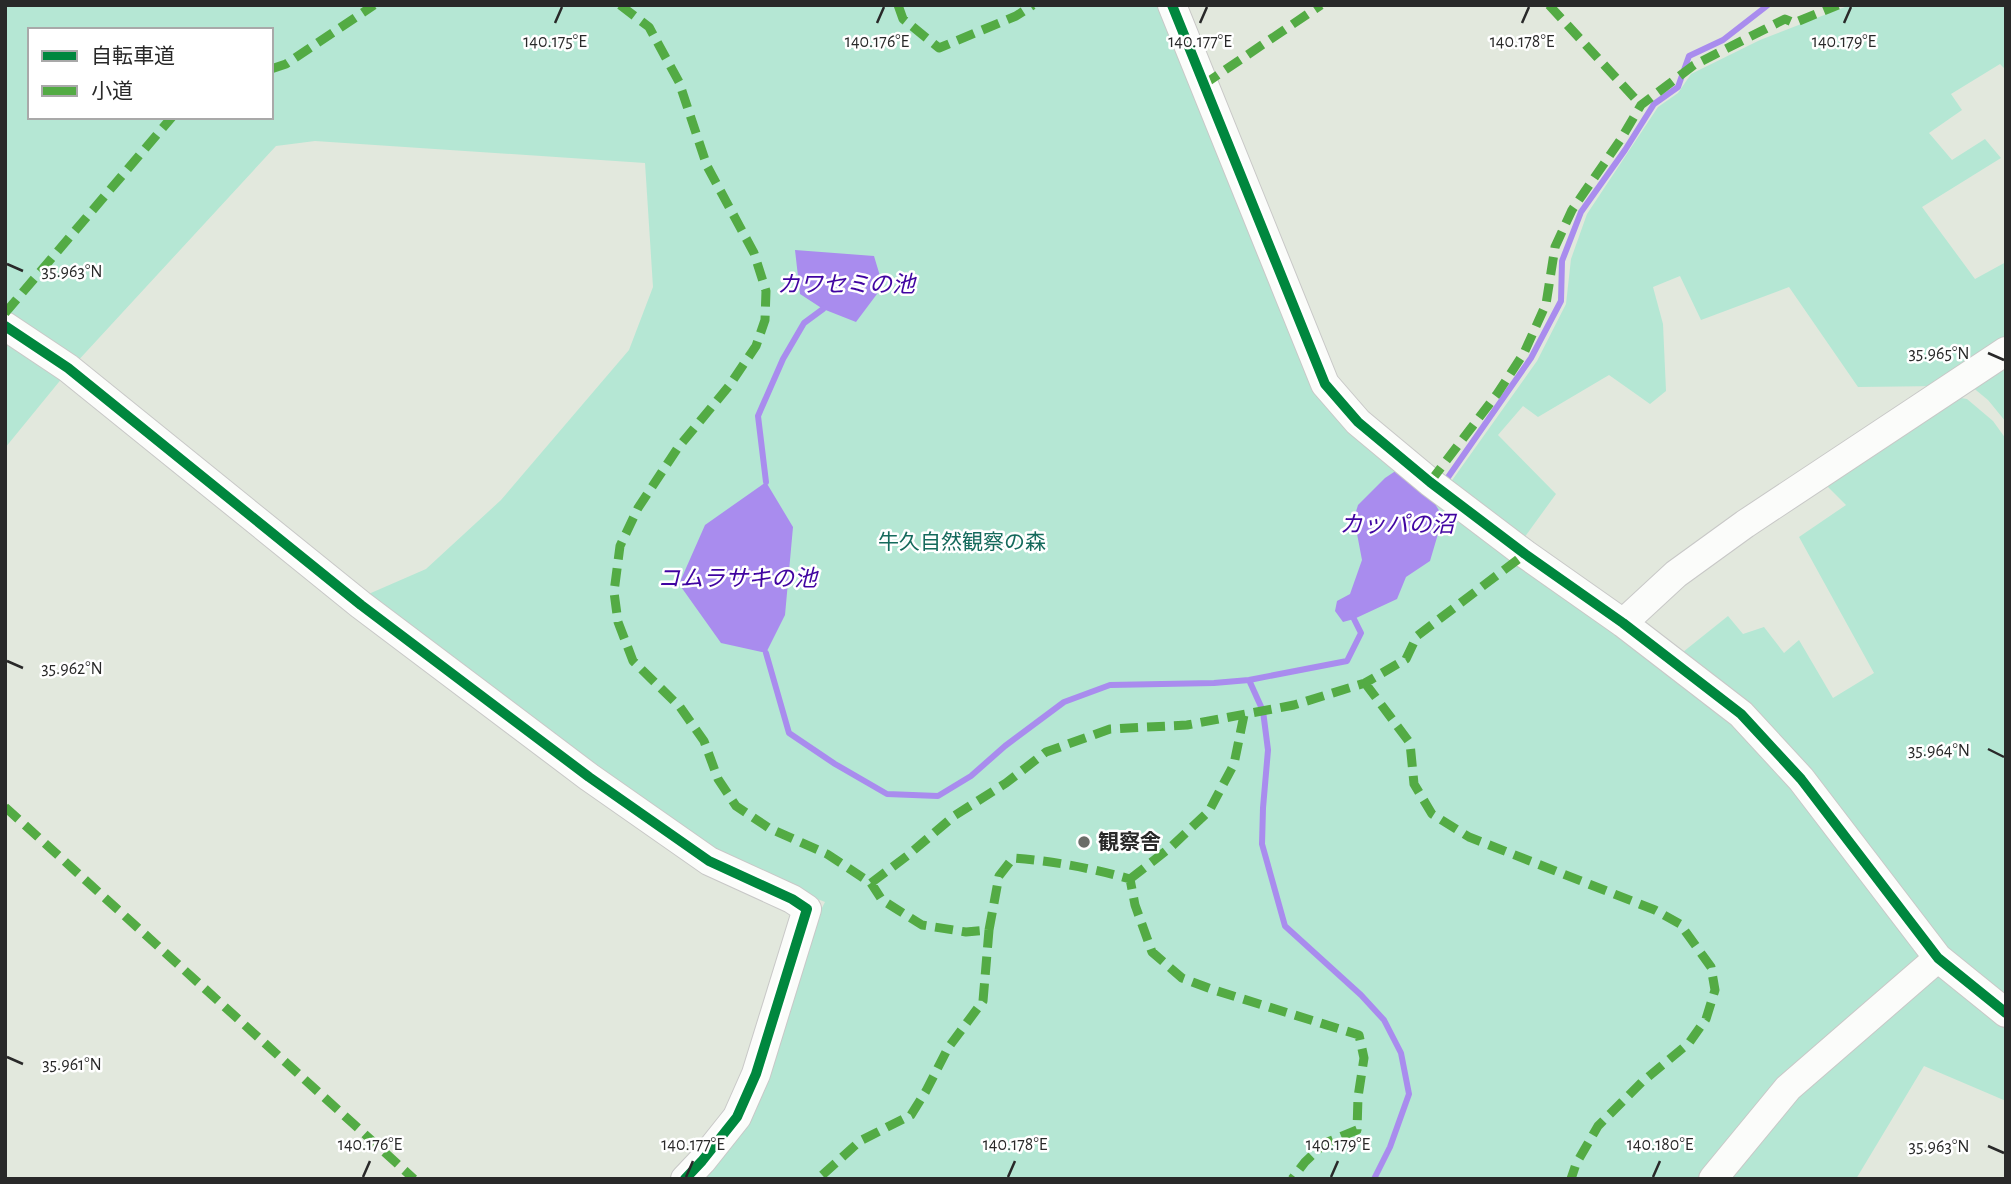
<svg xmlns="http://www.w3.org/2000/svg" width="2011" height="1184" font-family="'Alegreya Sans','Noto Sans JP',sans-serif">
	<rect width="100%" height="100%" fill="#e2e8dd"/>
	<!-- green -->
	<path fill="#b5e7d4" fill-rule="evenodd" d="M 5,5 L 1163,5 L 1314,385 L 1729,718 L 1791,782 L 1921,951 L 1918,964 L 1702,1179 L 697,1179 L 803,945 L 825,902 L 757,875 L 677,828 L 364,596 L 426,569 L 501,500 L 629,350 L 653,287 L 645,163 L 315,141 L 276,146 L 63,377 L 5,448 ZM 30,30 L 271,30 L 271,117 L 30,117 Z
		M 1850,5 L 2006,5 L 2006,70 L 2000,64 L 1951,94 L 1962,110 L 1929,133 L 1952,160 L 1985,139 L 2001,158 L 1922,207 L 1975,279 L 2006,262 L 2006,343 L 1942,386 L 1858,387 L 1789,287 L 1701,320 L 1680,276 L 1653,287 L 1663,324 L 1666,391 L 1650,404 L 1609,375 L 1538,417 L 1523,406 L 1498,435 L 1556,494 L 1521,542 L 1448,486 L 1537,361 L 1566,304 L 1571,259 L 1587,214 L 1658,107 L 1678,93 L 1691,74 L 1760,40 Z
		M 2006,356 L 2006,422 L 1988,400 L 1971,386 Z
		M 1949,396 L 1967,399 L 1993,421 L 2006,439 L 2006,1000 L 1937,943 L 1678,656 L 1728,616 L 1743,634 L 1764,627 L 1784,653 L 1799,640 L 1833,698 L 1874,673 L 1799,537 L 1846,505 L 1822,481 Z
		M 1942,973 L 2006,1025 L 2006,1101 L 1924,1066 L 1856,1179 L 1723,1179 L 1794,1093 Z"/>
	<!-- water -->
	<path fill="#a98cee" d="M 795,250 L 874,256 L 883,286 L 856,322 L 823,309 L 800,294 Z
		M 1397,470 L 1432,499 L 1443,517 L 1430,561 L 1406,577 L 1397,599 L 1354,619 L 1343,622 L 1335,611 L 1337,601 L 1350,594 L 1362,560 L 1354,518 L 1358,505 L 1385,478 Z
		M 766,482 L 793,527 L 785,615 L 766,653 L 721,643 L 679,584 L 705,525 Z"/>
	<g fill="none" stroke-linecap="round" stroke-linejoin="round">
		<!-- stream -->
		<path stroke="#a98cee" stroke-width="6" d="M 766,482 L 758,416 L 783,359 L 804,323 L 823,309
			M 1444,483 L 1531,358 L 1561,301 L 1562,261 L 1581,212 L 1625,150 L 1654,104 L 1678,87 L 1689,56 L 1723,40 L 1768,5
			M 766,653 L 789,733 L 835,764 L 887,794 L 938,796 L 971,776 L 1005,746 L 1064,702 L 1110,685 L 1214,683 L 1249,680 L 1347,661 L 1361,633 L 1354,619
			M 1249,680 L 1263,711 L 1268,750 L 1263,808 L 1262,844 L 1285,926 L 1361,995 L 1384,1020 L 1401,1053 L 1409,1094 L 1390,1147 L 1374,1179"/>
		<defs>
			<path id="minor" d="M 1172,5 L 1325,384 L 1358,422 L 1430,482 L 1525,554 L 1623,623 L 1741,714 L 1801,779 L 1938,958 L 2006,1013
				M 5,326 L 68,368 L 361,605 L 589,777 L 709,861 L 792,899 L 807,909 L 756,1074 L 737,1117 L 702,1161 L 685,1179
				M 1623,623 L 1676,574 L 1745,524 L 2006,351
				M 1713,1179 L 1788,1088 L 1938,958"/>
		</defs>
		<!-- minor casing -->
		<use href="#minor" stroke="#c8c8c7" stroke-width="30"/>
		<!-- minor -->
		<use href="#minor" stroke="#fbfcfa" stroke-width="28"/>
		<!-- quiet -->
		<path stroke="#53ab44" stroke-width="9" stroke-dasharray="18 9" stroke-linecap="butt" d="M 620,5 L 649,27 L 679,82 L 707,166 L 754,253 L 766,291 L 765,320 L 756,346 L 729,386 L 677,449 L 638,508 L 620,546 L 614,592 L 618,622 L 633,661 L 680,707 L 704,741 L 718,779 L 736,806 L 769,828 L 827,854 L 871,883 L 882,900 L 922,925 L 966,932 L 989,930 L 983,1001 L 948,1048 L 926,1091 L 911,1115 L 860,1141 L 818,1179
			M 898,5 L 903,19 L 939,48 L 1016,16 L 1033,5
			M 1549,5 L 1641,105
			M 271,69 L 286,64 L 374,5
			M 1203,85 L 1321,5
			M 5,313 L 172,117
			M 1430,482 L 1497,394 L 1524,353 L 1546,304 L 1555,247 L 1572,210 L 1621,139 L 1641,105 L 1694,65 L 1785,19 L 1794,23 L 1838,5
			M 1365,683 L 1410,743 L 1414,784 L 1432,814 L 1469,837 L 1655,910 L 1680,924 L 1711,967 L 1715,990 L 1706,1019 L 1689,1043 L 1642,1082 L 1598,1126 L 1576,1164 L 1571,1179
			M 5,807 L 414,1179
			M 1130,879 L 1171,847 L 1209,811 L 1234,764 L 1244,715
			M 871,883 L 907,856 L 954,816 L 1006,783 L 1046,752 L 1110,729 L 1187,725 L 1294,705 L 1365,683 L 1406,659 L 1417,636 L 1525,554
			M 989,930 L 999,876 L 1013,858 C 1053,861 1091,868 1130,879 L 1135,905 L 1152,952 L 1182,978 L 1211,989 L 1359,1035 L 1364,1058 L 1358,1097 L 1357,1130 L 1325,1143 L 1305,1162 L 1292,1179"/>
		<defs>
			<path id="cycleway" d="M 1172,5 L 1325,384 L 1358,422 L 1430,482 L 1525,554 L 1623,623 L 1741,714 L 1801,779 L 1938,958 L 2006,1013
				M 5,326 L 68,368 L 361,605 L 589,777 L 709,861 L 792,899 L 807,909 L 756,1074 L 737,1117 L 702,1161 L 685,1179"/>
		</defs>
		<!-- cycleway casing -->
		<use href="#cycleway" stroke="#fff" stroke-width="15"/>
		<!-- cycleway -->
		<use href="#cycleway" stroke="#00873e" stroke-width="10"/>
	</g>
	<!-- ticks -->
	<path fill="none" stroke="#292929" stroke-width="2.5" d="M 555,23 L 562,7M 877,23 L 884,7M 1200,23 L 1207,7M 1522,23 L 1529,7M 1844,23 L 1851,7M 7,264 L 23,271M 1988,353 L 2004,360M 7,661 L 23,668M 1988,749 L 2004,757M 7,1057 L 23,1064M 1988,1146 L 2004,1153M 363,1177 L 370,1161M 686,1177 L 693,1161M 1008,1177 L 1015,1161M 1331,1177 L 1338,1161M 1653,1177 L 1660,1161"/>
	<!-- markers -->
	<circle fill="#6a6c68" stroke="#fff" stroke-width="2.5" cx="1084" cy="842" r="7"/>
	<g text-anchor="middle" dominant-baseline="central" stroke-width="5" stroke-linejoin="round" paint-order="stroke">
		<!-- park labels -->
		<g font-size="21" fill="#156a5c" stroke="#fff">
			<text x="962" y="542">牛久自然観察の森</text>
		</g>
		<!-- poi labels -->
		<g font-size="21" font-weight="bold" fill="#292929" stroke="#fff" text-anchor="start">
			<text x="1098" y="842">観察舎</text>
		</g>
		<!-- water labels -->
		<g font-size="23" font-style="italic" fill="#4004a1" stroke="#fff">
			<text x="846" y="285">カワセミの池</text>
			<text x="1397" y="525">カッパの沼</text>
			<text x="737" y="579">コムラサキの池</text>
		</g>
	</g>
	<g font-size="18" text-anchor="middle" fill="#292929" stroke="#fff" stroke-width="5" stroke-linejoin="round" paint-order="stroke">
		<text x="555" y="47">140.175°E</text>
		<text x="877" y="47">140.176°E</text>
		<text x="1200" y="47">140.177°E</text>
		<text x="1522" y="47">140.178°E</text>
		<text x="1844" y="47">140.179°E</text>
		<text x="72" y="277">35.963°N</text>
		<text x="1939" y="359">35.965°N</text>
		<text x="72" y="674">35.962°N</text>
		<text x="1939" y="756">35.964°N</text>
		<text x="72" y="1070">35.961°N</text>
		<text x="370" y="1150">140.176°E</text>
		<text x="693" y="1150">140.177°E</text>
		<text x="1015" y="1150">140.178°E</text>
		<text x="1338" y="1150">140.179°E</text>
		<text x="1660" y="1150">140.180°E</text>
		<text x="1939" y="1152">35.963°N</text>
	</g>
	<!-- border -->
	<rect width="2011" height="1184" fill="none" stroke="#292929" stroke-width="14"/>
	<!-- legend -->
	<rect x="28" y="28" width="245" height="91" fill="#ffffff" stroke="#a9a9a9" stroke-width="2"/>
	<rect x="42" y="51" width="35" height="10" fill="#00873e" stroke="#a9a9a9" stroke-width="2"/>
	<text x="91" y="63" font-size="21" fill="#292929">自転車道</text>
	<rect x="42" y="86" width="35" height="10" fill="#53ab44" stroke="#a9a9a9" stroke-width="2"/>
	<text x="91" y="98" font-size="21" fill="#292929">小道</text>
</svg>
